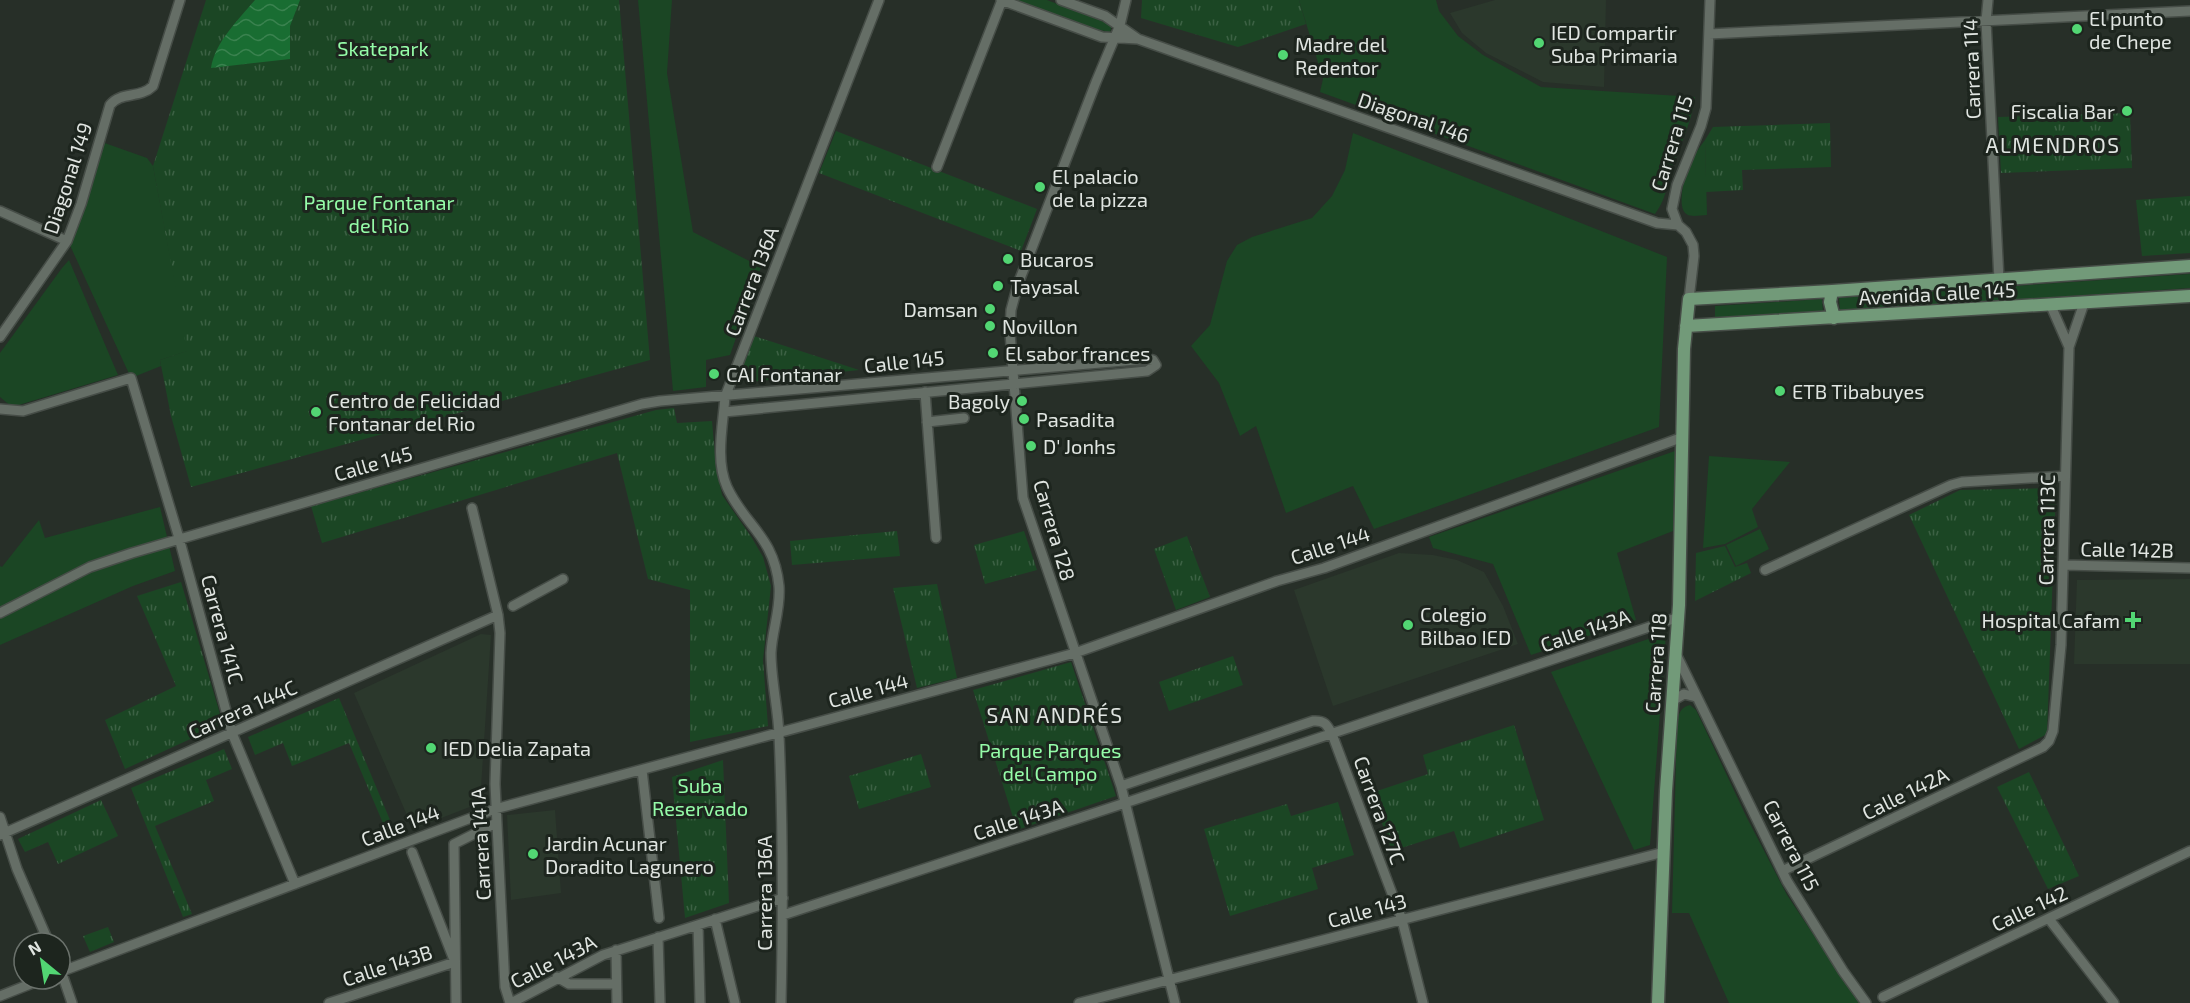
<svg xmlns="http://www.w3.org/2000/svg" width="2190" height="1003" font-family="'Exo 2',sans-serif">
	<defs>
		<pattern id="park-tufts" width="24" height="20" patternUnits="userSpaceOnUse" patternTransform="scale(1.5)"><rect width="24" height="20" fill="#1b4624"/><path d="M3 7l-1-3M5 7V3M7 7l1-3M15 17l-1-3M17 17v-4M19 17l1-3" fill="none" stroke="#3c6144"/></pattern>
		<pattern id="water-waves" width="16" height="10" patternUnits="userSpaceOnUse" patternTransform="scale(1.5)"><rect width="16" height="10" fill="#196d32"/><path d="M0 5q4-4 8 0t8 0" fill="none" stroke="#3a824f"/></pattern>
	</defs>
	<rect width="100%" height="100%" fill="#272f28"/>
	<!-- built -->
	<path fill="#2b382c" d="M 1495,0 L 1606,0 L 1604,87 L 1543,82 L 1486,53 L 1462,33 L 1450,13 Z
		M 1399,553 L 1433,555 L 1457,560 L 1484,572 L 1503,606 L 1518,644 L 1333,706 L 1294,590 Z
		M 2190,579 L 2190,664 L 2074,664 L 2077,580 Z
		M 481,634 L 491,635 L 480,803 L 413,829 L 354,693 Z
		M 555,810 L 561,893 L 511,900 L 507,815 Z"/>
	<!-- grass -->
	<path fill="#1b4624" d="M 638,0 L 672,0 L 667,73 L 693,232 L 761,267 L 730,355 L 706,360 L 706,387 L 673,391 Z
		M 1014,0 L 1047,0 L 1112,25 L 1110,32 L 1084,27 Z
		M 1299,0 L 1436,0 L 1439,11 L 1458,36 L 1483,55 L 1541,87 L 1695,97 C 1692,121 1681,143 1673,165 C 1666,185 1668,196 1655,214 L 1320,92 L 1323,79 Z
		M 1353,133 L 1667,257 L 1659,427 L 1374,529 L 1353,486 L 1286,513 L 1256,426 L 1240,436 L 1219,383 L 1191,346 L 1210,325 L 1227,261 L 1237,245 L 1252,237 L 1312,218 L 1332,196 L 1345,170 Z
		M 1705,140 L 1707,215 C 1701,215 1693,217 1688,215 C 1675,210 1685,175 1689,165 C 1693,156 1699,148 1705,140 Z
		M 99,141 L 147,158 L 153,166 L 188,351 L 160,360 L 161,366 L 131,378 L 68,241 Z
		M 69,260 L 118,375 L 12,407 L 0,397 L 0,353 L 62,268 Z
		M 2190,274 L 2190,288 L 1840,311 L 1839,298 Z
		M 1822,299 L 1823,314 L 1715,319 L 1715,306 Z
		M 1675,451 L 1673,531 L 1617,553 L 1636,620 L 1531,655 L 1493,564 L 1433,548 L 1429,537 Z
		M 1709,456 L 1790,462 L 1752,509 L 1758,527 L 1725,544 L 1703,548 Z
		M 160,507 L 175,571 L 133,586 L 0,645 L 0,566 L 2,567 L 39,520 L 45,538 Z
		M 1760,529 L 1769,549 L 1736,566 L 1726,545 Z
		M 1666,633 L 1650,845 L 1634,850 L 1551,672 Z
		M 1690,705 L 1696,710 L 1747,818 L 1787,895 L 1859,1003 L 1729,1003 L 1689,913 L 1672,913 L 1677,722 C 1679,714 1680,707 1690,705 Z"/>
	<!-- park -->
	<path fill="url(#park-tufts)" d="M 206,0 L 619,0 L 650,360 L 191,487 L 171,416 L 160,360 L 187,351 L 153,166 Z
		M 1142,0 L 1299,0 L 1306,24 L 1238,47 L 1141,18 Z
		M 2130,113 L 2132,168 L 2001,173 L 1998,117 Z
		M 1830,123 L 1831,167 L 1742,170 L 1743,190 L 1706,192 L 1705,140 L 1713,127 Z
		M 836,131 L 1037,209 L 1021,251 L 819,173 Z
		M 2190,196 L 2190,253 L 2142,256 L 2136,200 Z
		M 754,336 L 859,370 L 750,382 C 731,372 747,350 754,336 Z
		M 674,408 L 677,423 L 712,421 L 716,467 L 722,495 L 752,538 L 763,557 L 771,586 L 763,660 L 768,726 L 690,742 L 690,590 L 648,579 L 617,453 L 322,543 L 311,506 L 656,410 Z
		M 2056,488 L 2047,734 L 2019,749 L 1909,515 L 1960,490 Z
		M 897,531 L 900,556 L 792,565 L 790,541 Z
		M 1024,531 L 1037,570 L 985,584 L 974,545 Z
		M 1187,536 L 1210,597 L 1176,610 L 1154,549 Z
		M 1725,546 L 1735,567 L 1747,563 L 1751,573 L 1695,601 L 1696,553 Z
		M 181,582 L 223,724 L 125,769 L 105,720 L 176,686 L 137,596 Z
		M 937,584 L 957,678 L 917,688 L 893,588 Z
		M 1233,656 L 1243,685 L 1169,711 L 1159,682 Z
		M 1071,662 L 1116,796 L 1017,830 L 973,690 Z
		M 339,698 L 395,832 L 388,835 L 349,743 L 292,766 L 283,743 L 255,755 L 248,737 Z
		M 1514,725 L 1544,820 L 1460,848 L 1454,831 L 1392,851 L 1371,793 L 1428,774 L 1423,755 Z
		M 224,749 L 232,769 L 206,780 L 214,801 L 155,826 L 192,914 L 183,917 L 131,788 Z
		M 921,754 L 931,787 L 859,809 L 849,776 Z
		M 723,760 L 729,903 L 685,918 L 672,777 Z
		M 2029,772 L 2079,876 L 2048,889 L 1997,787 Z
		M 101,800 L 118,836 L 58,864 L 48,842 L 25,852 L 18,839 Z
		M 1338,802 L 1354,855 L 1312,868 L 1318,889 L 1230,916 L 1204,829 L 1287,804 L 1291,816 Z
		M 108,927 L 114,942 L 90,952 L 83,936 Z"/>
	<!-- water -->
	<path fill="url(#water-waves)" d="M 255,0 L 300,0 L 290,26 L 290,59 L 211,68 C 215,42 239,19 255,0 Z"/>
	<g fill="none" stroke-linecap="round" stroke-linejoin="round">
		<defs>
			<path id="minor" d="M 1001,0 L 1102,37 L 1138,39 L 1657,223 L 1678,225
				M 1061,0 L 1105,16 L 1138,39
				M 1126,0 L 1120,25 L 1096,82 L 1018,284 L 1011,310 L 1010,333 L 1023,498 L 1121,786 L 1175,1003
				M 1988,0 L 1986,21 L 1999,280
				M 1709,34 L 2190,11
				M 937,167 L 1002,0
				M 0,211 L 67,241
				M 1689,299 L 1694,256 L 1693,245 L 1686,232 L 1678,225 L 1672,209 L 1677,185 L 1701,126 L 1706,108 L 1710,0
				M 2051,306 L 2069,347
				M 0,337 L 67,241 L 81,204 L 110,105 C 121,91 140,99 153,86 L 180,0
				M 925,392 L 936,538
				M 0,409 L 23,411 L 131,378 L 179,538 L 232,733 L 295,884
				M 927,422 L 964,418
				M 472,508 L 498,615 L 500,633 L 495,784 L 505,987 L 510,1003
				M 2063,565 L 2190,568
				M 1765,570 L 1951,485 L 1962,482 L 2065,476
				M 513,606 L 563,579
				M 0,613 L 90,567 L 132,553 L 642,404 L 660,401 L 1147,359 L 1153,360 L 1156,365 L 1147,371 L 724,412
				M 1676,654 L 1787,881 L 1843,971 L 1866,1003
				M 1672,701 L 1684,694 L 1696,697
				M 642,770 L 659,918
				M 1121,786 L 1313,721 C 1325,720 1327,725 1332,734 L 1402,920 L 1423,1003
				M 0,817 L 17,869 L 49,943
				M 0,835 L 498,615
				M 412,852 L 453,957
				M 1782,871 L 2043,747 L 2049,741 L 2053,731 L 2061,645 L 2069,347 L 2084,303
				M 783,915 L 1125,803 L 1679,617
				M 715,919 L 735,1003
				M 2049,919 L 2114,1003
				M 698,925 L 700,1003
				M 658,937 L 660,1003
				M 616,950 L 617,1003
				M 60,968 L 72,1003
				M 60,972 L 495,809 L 1075,653 L 1277,581 L 1324,568 L 1683,437
				M 557,977 L 569,984 L 616,984
				M 0,996 L 43,979
				M 1883,997 L 2190,851
				M 329,1003 L 455,962
				M 456,1003 L 454,844 L 496,823
				M 511,1003 L 603,955 L 783,898
				M 781,1003 C 783,914 783,824 779,735 C 778,708 771,680 771,653 C 772,630 781,609 779,586 C 774,536 745,526 727,487 C 715,460 723,425 725,397 L 879,0
				M 1079,1003 L 1664,852"/>
			<path id="major" d="M 1832,291 L 1830,302 L 1834,318
				M 1686,326 L 2190,296
				M 1658,1003 L 1666,791 L 1679,605 L 1684,349 L 1689,299 L 1832,291 L 2190,266"/>
		</defs>
		<!-- minor casing -->
		<use href="#minor" stroke="#464d47" stroke-width="12"/>
		<!-- major casing -->
		<use href="#major" stroke="#464d47" stroke-width="15"/>
		<!-- minor -->
		<use href="#minor" stroke="#656e66" stroke-width="9"/>
		<!-- major -->
		<use href="#major" stroke="#729a79" stroke-width="12"/>
	</g>
	<!-- markers -->
	<g fill="#52d673" stroke="#1d251e" stroke-width="2">
		<circle cx="2077" cy="29" r="6"/>
		<circle cx="1539" cy="43" r="6"/>
		<circle cx="1283" cy="55" r="6"/>
		<circle cx="2127" cy="111" r="6"/>
		<circle cx="1040" cy="187" r="6"/>
		<circle cx="1008" cy="259" r="6"/>
		<circle cx="998" cy="286" r="6"/>
		<circle cx="990" cy="309" r="6"/>
		<circle cx="990" cy="326" r="6"/>
		<circle cx="993" cy="353" r="6"/>
		<circle cx="714" cy="374" r="6"/>
		<circle cx="1780" cy="391" r="6"/>
		<circle cx="1022" cy="401" r="6"/>
		<circle cx="316" cy="412" r="6"/>
		<circle cx="1024" cy="419" r="6"/>
		<circle cx="1031" cy="446" r="6"/>
		<path d="M2130 611h6v6h6v6h-6v6h-6v-6h-6v-6h6z"/>
		<circle cx="1408" cy="625" r="6"/>
		<circle cx="431" cy="748" r="6"/>
		<circle cx="533" cy="854" r="6"/>
	</g>
	<g text-anchor="middle" dominant-baseline="central" stroke-width="6" stroke-linejoin="round" paint-order="stroke">
		<!-- poi labels -->
		<g font-size="20" fill="#e0e5e1" stroke="#1d251e" text-anchor="start">
			<text x="2089" y="18">El punto<tspan x="2089" dy="23">de Chepe</tspan></text>
			<text x="1551" y="32">IED Compartir<tspan x="1551" dy="23">Suba Primaria</tspan></text>
			<text x="1295" y="44">Madre del<tspan x="1295" dy="23">Redentor</tspan></text>
			<text x="2115" y="111" text-anchor="end">Fiscalia Bar</text>
			<text x="1052" y="176">El palacio<tspan x="1052" dy="23">de la pizza</tspan></text>
			<text x="1020" y="259">Bucaros</text>
			<text x="1010" y="286">Tayasal</text>
			<text x="978" y="309" text-anchor="end">Damsan</text>
			<text x="1002" y="326">Novillon</text>
			<text x="1005" y="353">El sabor frances</text>
			<text x="726" y="374">CAI Fontanar</text>
			<text x="1792" y="391">ETB Tibabuyes</text>
			<text x="328" y="400">Centro de Felicidad<tspan x="328" dy="23">Fontanar del Rio</tspan></text>
			<text x="1010" y="401" text-anchor="end">Bagoly</text>
			<text x="1036" y="419">Pasadita</text>
			<text x="1043" y="446">D' Jonhs</text>
			<text x="1420" y="614">Colegio<tspan x="1420" dy="23">Bilbao IED</tspan></text>
			<text x="2120" y="620" text-anchor="end">Hospital Cafam</text>
			<text x="443" y="748">IED Delia Zapata</text>
			<text x="545" y="843">Jardin Acunar<tspan x="545" dy="23">Doradito Lagunero</tspan></text>
		</g>
		<!-- park labels -->
		<g font-size="20" fill="#95fca8" stroke="#1d251e">
			<text x="383" y="48">Skatepark</text>
			<text x="379" y="202">Parque Fontanar<tspan x="379" dy="23">del Rio</tspan></text>
			<text x="1050" y="750">Parque Parques<tspan x="1050" dy="23">del Campo</tspan></text>
			<text x="700" y="785">Suba<tspan x="700" dy="23">Reservado</tspan></text>
		</g>
		<!-- street labels -->
		<g font-size="20" fill="#e0e5e1" stroke="#1d251e">
			<text transform="translate(1971 69) rotate(-92)">Carrera 114</text>
			<text transform="translate(1414 117) rotate(19)">Diagonal 146</text>
			<text transform="translate(1671 143) rotate(-73)">Carrera 115</text>
			<text transform="translate(67 178) rotate(-72)">Diagonal 149</text>
			<text transform="translate(751 281) rotate(-69)">Carrera 136A</text>
			<text transform="translate(1937 293) rotate(-3)">Avenida Calle 145</text>
			<text transform="translate(904 361) rotate(-6)">Calle 145</text>
			<text transform="translate(373 463) rotate(-16)">Calle 145</text>
			<text transform="translate(1055 530) rotate(74)">Carrera 128</text>
			<text transform="translate(2046 530) rotate(-89)">Carrera 113C</text>
			<text transform="translate(1330 545) rotate(-18)">Calle 144</text>
			<text transform="translate(2127 549) rotate(1)">Calle 142B</text>
			<text transform="translate(223 629) rotate(75)">Carrera 141C</text>
			<text transform="translate(1585 630) rotate(-19)">Calle 143A</text>
			<text transform="translate(1655 663) rotate(-86)">Carrera 118</text>
			<text transform="translate(868 690) rotate(-15)">Calle 144</text>
			<text transform="translate(242 709) rotate(-24)">Carrera 144C</text>
			<text transform="translate(1905 793) rotate(-26)">Calle 142A</text>
			<text transform="translate(1380 810) rotate(70)">Carrera 127C</text>
			<text transform="translate(1018 819) rotate(-18)">Calle 143A</text>
			<text transform="translate(400 825) rotate(-21)">Calle 144</text>
			<text transform="translate(480 844) rotate(-93)">Carrera 141A</text>
			<text transform="translate(1792 845) rotate(63)">Carrera 115</text>
			<text transform="translate(764 893) rotate(-90)">Carrera 136A</text>
			<text transform="translate(2029 908) rotate(-25)">Calle 142</text>
			<text transform="translate(1367 910) rotate(-15)">Calle 143</text>
			<text transform="translate(553 961) rotate(-27)">Calle 143A</text>
			<text transform="translate(387 965) rotate(-18)">Calle 143B</text>
		</g>
		<!-- neighbourhood labels -->
		<g font-size="21" letter-spacing="1.5" fill="#e0e5e1" stroke="#1d251e">
			<text x="2053" y="144">ALMENDROS</text>
			<text x="1055" y="714">SAN ANDRÉS</text>
		</g>
	</g>
	<!-- north arrow -->
	<g transform="translate(42 961) rotate(330)"><circle r="28" fill="#1d251e" stroke="#6b726c" stroke-width="1.5"/>
	<path d="M0-4.5L10 22L0 15L-10 22Z" fill="#52d673"/>
	<text y="-9" font-size="16" font-weight="bold" text-anchor="middle" fill="#e0e5e1">N</text>
	</g>
</svg>
